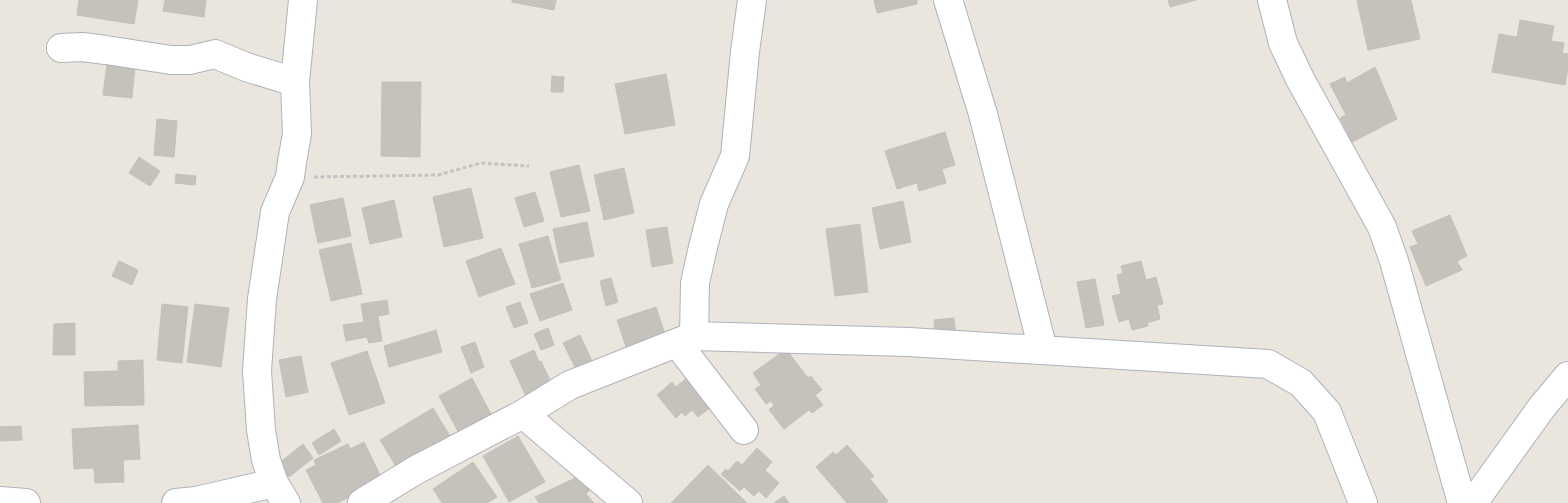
<svg xmlns="http://www.w3.org/2000/svg" width="1568" height="503" font-family="'Noto Sans',sans-serif">
	<rect width="100%" height="100%" fill="#eae5dd"/>
	<!-- building -->
	<path fill="#c5c2bc" stroke="#c5c1b7" d="M 79,0 L 138,0 L 134,24 L 77,15 Z
		M 165,0 L 206,0 L 204,17 L 163,11 Z
		M 512,0 L 556,0 L 554,10 L 512,2 Z
		M 874,0 L 917,0 L 917,4 L 877,13 Z
		M 1168,0 L 1196,0 L 1170,7 Z
		M 1361,0 L 1411,0 L 1420,39 L 1368,50 L 1357,1 Z
		M 1520,20 L 1554,26 L 1551,41 L 1564,43 L 1562,53 L 1568,54 L 1568,68 L 1565,85 L 1492,72 L 1499,34 L 1517,37 Z
		M 107,63 L 135,66 L 132,98 L 103,95 Z
		M 1375,67 L 1397,119 L 1352,142 L 1340,118 L 1346,115 L 1330,84 L 1345,77 L 1347,83 Z
		M 666,74 L 675,125 L 625,134 L 615,84 Z
		M 552,76 L 564,77 L 563,92 L 551,92 Z
		M 382,82 L 421,82 L 420,157 L 381,156 Z
		M 157,119 L 177,121 L 174,157 L 154,155 Z
		M 945,132 L 955,165 L 942,169 L 946,183 L 919,191 L 917,183 L 897,189 L 885,151 Z
		M 139,157 L 160,171 L 150,186 L 129,173 Z
		M 579,165 L 590,211 L 561,217 L 550,172 Z
		M 624,168 L 634,213 L 604,220 L 594,175 Z
		M 176,174 L 196,176 L 195,185 L 175,183 Z
		M 471,188 L 483,238 L 444,247 L 433,197 Z
		M 535,192 L 544,221 L 524,227 L 515,198 Z
		M 343,198 L 351,236 L 318,243 L 310,205 Z
		M 394,200 L 402,237 L 370,244 L 362,208 Z
		M 903,201 L 911,242 L 880,249 L 872,208 Z
		M 1450,215 L 1467,256 L 1457,261 L 1462,270 L 1426,286 L 1410,247 L 1418,244 L 1412,231 Z
		M 587,222 L 594,256 L 560,263 L 553,229 Z
		M 860,224 L 868,292 L 835,296 L 826,229 Z
		M 667,227 L 673,263 L 652,267 L 646,230 Z
		M 548,236 L 561,280 L 532,288 L 519,244 Z
		M 351,243 L 362,294 L 331,301 L 319,250 Z
		M 501,248 L 515,284 L 479,297 L 466,261 Z
		M 119,261 L 138,270 L 132,285 L 112,276 Z
		M 1141,261 L 1146,280 L 1156,277 L 1163,304 L 1157,305 L 1160,319 L 1147,323 L 1148,326 L 1132,330 L 1129,319 L 1119,322 L 1112,296 L 1121,294 L 1117,275 L 1123,273 L 1121,266 Z
		M 611,278 L 618,302 L 606,306 L 600,281 Z
		M 1095,279 L 1104,325 L 1086,328 L 1077,282 Z
		M 563,283 L 572,310 L 540,321 L 530,294 Z
		M 387,300 L 389,314 L 378,316 L 382,341 L 369,343 L 367,337 L 346,341 L 343,325 L 364,322 L 361,304 Z
		M 520,302 L 528,323 L 514,328 L 506,307 Z
		M 162,304 L 188,307 L 182,363 L 157,360 Z
		M 195,304 L 229,308 L 221,367 L 187,362 Z
		M 656,307 L 668,343 L 629,356 L 617,320 Z
		M 954,318 L 956,336 L 935,338 L 934,320 Z
		M 75,323 L 75,355 L 53,355 L 54,324 Z
		M 548,328 L 554,345 L 541,350 L 534,334 Z
		M 436,330 L 442,352 L 389,367 L 384,346 Z
		M 580,335 L 592,361 L 576,369 L 563,343 Z
		M 475,342 L 484,367 L 471,373 L 461,347 Z
		M 786,349 L 808,378 L 811,376 L 822,390 L 815,395 L 823,405 L 812,413 L 809,410 L 784,429 L 769,410 L 774,405 L 771,401 L 766,404 L 755,389 L 761,385 L 753,373 Z
		M 534,350 L 539,362 L 541,361 L 554,389 L 528,401 L 510,361 Z
		M 367,351 L 385,403 L 349,415 L 331,363 Z
		M 301,356 L 308,392 L 286,397 L 279,360 Z
		M 143,360 L 144,405 L 85,406 L 84,372 L 118,371 L 118,361 Z
		M 693,373 L 716,403 L 698,417 L 692,410 L 685,416 L 682,412 L 676,418 L 657,395 L 672,382 L 676,387 Z
		M 472,378 L 495,422 L 462,439 L 439,396 Z
		M 433,408 L 453,441 L 400,473 L 380,440 Z
		M 138,425 L 140,459 L 123,460 L 124,482 L 95,483 L 94,468 L 74,469 L 72,429 Z
		M 21,426 L 22,440 L 0,441 L 0,427 Z
		M 334,429 L 341,441 L 319,455 L 312,443 Z
		M 518,436 L 545,482 L 509,502 L 483,456 Z
		M 364,442 L 383,481 L 337,503 L 323,503 L 306,470 L 316,465 L 314,460 L 348,444 L 350,449 Z
		M 303,444 L 313,458 L 289,477 L 278,464 Z
		M 847,445 L 874,476 L 870,479 L 888,501 L 886,503 L 847,503 L 816,467 L 833,452 L 836,455 Z
		M 757,448 L 772,462 L 765,470 L 779,483 L 766,498 L 759,491 L 754,496 L 744,487 L 740,491 L 721,474 L 726,469 L 728,471 L 737,461 L 742,465 Z
		M 473,462 L 497,497 L 487,503 L 442,503 L 433,489 Z
		M 708,465 L 747,503 L 671,503 Z
		M 583,469 L 597,482 L 586,494 L 594,503 L 539,503 L 535,497 L 573,479 Z
		M 784,496 L 789,503 L 774,503 Z"/>
	<g fill="none" stroke-linecap="round" stroke-linejoin="round">
		<defs>
			<path id="minor" d="M 948,0 L 983,114 L 1043,350
				M 1272,0 L 1283,43 L 1300,79 L 1382,227 L 1394,261 L 1462,503
				M 61,48 L 82,47 L 106,50 L 171,60 L 190,60 L 215,54 L 246,67 L 295,82
				M 694,336 L 909,342 L 1268,364 L 1301,383 L 1327,412 L 1363,503
				M 677,343 L 744,430
				M 523,414 L 628,503
				M 274,483 L 266,460 L 261,430 L 257,371 L 262,299 L 275,212 L 290,177 L 292,162 L 297,134 L 295,82 L 303,0
				M 0,501 L 26,503
				M 176,503 L 196,501 L 274,483 L 286,503
				M 362,503 L 416,470 L 523,414 L 570,385 L 694,336 L 695,283 L 703,247 L 714,204 L 735,156 L 745,52 L 752,0
				M 1473,503 L 1542,407 L 1568,376"/>
		</defs>
		<!-- minor casing -->
		<use href="#minor" stroke="#b0b2bb" stroke-width="30"/>
		<!-- path -->
		<path stroke="#c3c3c3" stroke-width="3" stroke-dasharray="4 2.5" stroke-linecap="butt" d="M 314,177 L 438,175 L 481,163 L 529,166"/>
		<!-- minor -->
		<use href="#minor" stroke="#fff" stroke-width="28"/>
	</g>
</svg>
